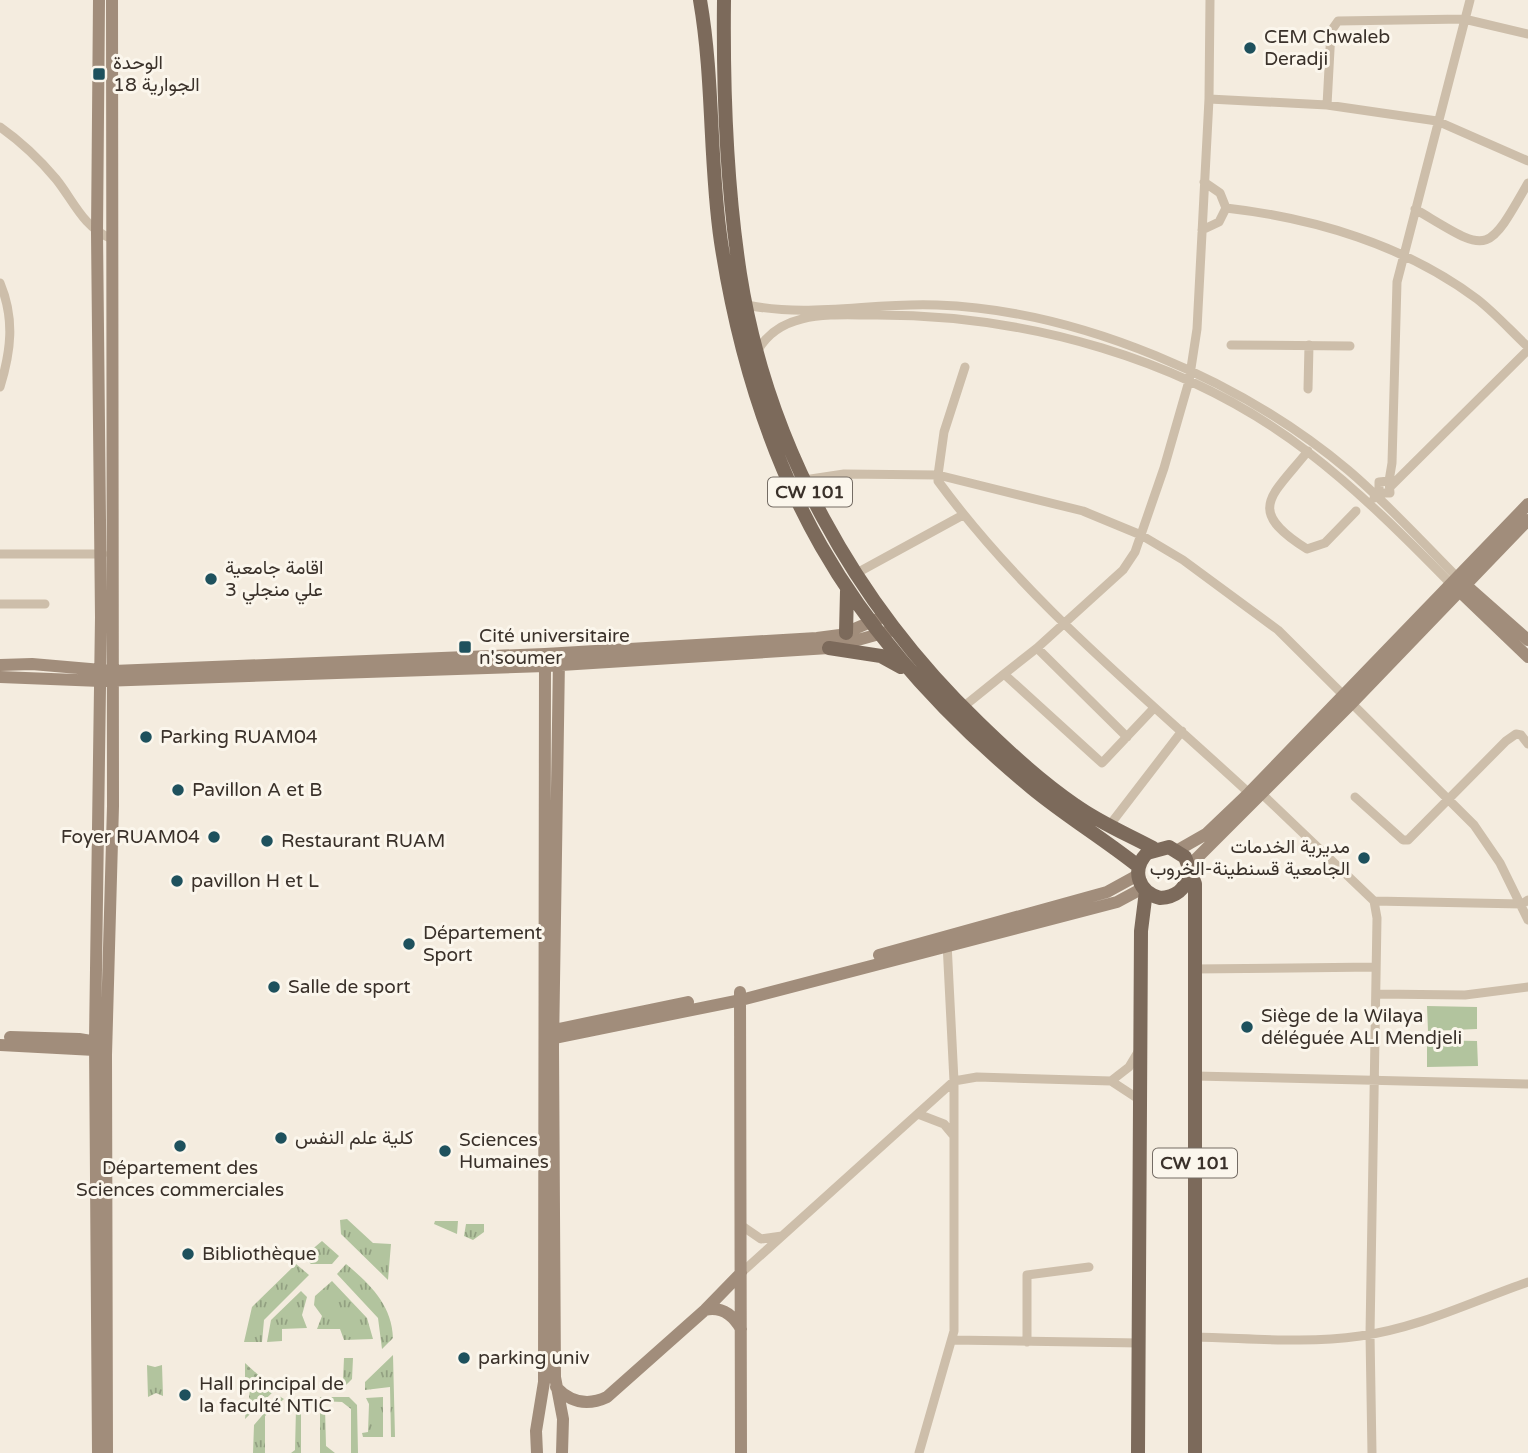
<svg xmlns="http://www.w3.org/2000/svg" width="1528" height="1453" font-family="'Varela Round',Vazirmatn,sans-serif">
	<defs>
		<pattern id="grass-dots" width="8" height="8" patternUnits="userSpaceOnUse" patternTransform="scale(1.75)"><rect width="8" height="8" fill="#b2c49e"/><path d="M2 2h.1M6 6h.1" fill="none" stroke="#92a081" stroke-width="1.8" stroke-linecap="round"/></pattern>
		<pattern id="park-tufts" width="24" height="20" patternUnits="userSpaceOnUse" patternTransform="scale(1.75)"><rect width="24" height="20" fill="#b2c49e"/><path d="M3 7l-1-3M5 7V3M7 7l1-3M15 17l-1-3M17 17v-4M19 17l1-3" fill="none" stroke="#92a081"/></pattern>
	</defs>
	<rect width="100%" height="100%" fill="#f4ecdf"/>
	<!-- grass -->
	<path fill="url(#grass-dots)" d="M 245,1363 L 275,1390 L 245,1419 L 246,1408 L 251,1402 L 249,1397 L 251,1383 L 245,1380 Z"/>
	<!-- park -->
	<path fill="url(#park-tufts)" d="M 347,1219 L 373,1243 L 391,1244 L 388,1280 L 341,1234 L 340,1220 Z
		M 435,1221 L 458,1221 L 457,1234 L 434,1224 Z
		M 466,1224 L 484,1224 L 484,1232 L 473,1240 L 464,1236 Z
		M 322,1241 L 339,1256 L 332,1264 L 311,1264 L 303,1257 Z
		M 296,1264 L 309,1275 L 264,1320 L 262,1342 L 244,1342 L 252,1307 Z
		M 346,1264 C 370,1284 392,1305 393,1338 L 382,1349 L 378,1318 L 337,1274 Z
		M 332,1281 L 367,1318 L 373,1339 L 344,1340 L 340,1329 L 317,1329 L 322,1316 L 314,1305 L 315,1296 Z
		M 301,1291 L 307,1297 L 302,1315 L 307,1328 L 282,1329 L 282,1341 L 267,1342 L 271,1320 Z
		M 393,1355 L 395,1437 L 391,1437 L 390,1387 L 365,1390 L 365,1382 Z
		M 344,1358 L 353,1358 L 352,1379 L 346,1385 L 320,1385 L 320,1381 L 343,1380 Z
		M 147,1365 L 155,1367 L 162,1365 L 163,1396 L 156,1393 L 148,1397 Z
		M 279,1396 L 284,1399 L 265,1416 L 265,1453 L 253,1453 L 254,1425 Z
		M 320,1397 L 349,1397 L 357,1405 L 358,1453 L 351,1453 L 351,1409 L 342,1402 L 320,1401 Z
		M 383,1397 L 383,1437 L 363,1437 L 362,1433 L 368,1432 L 369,1404 L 366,1398 Z
		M 325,1407 L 326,1446 L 335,1453 L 320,1453 L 320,1408 Z
		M 296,1408 L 301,1408 L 301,1453 L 291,1453 L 295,1450 Z"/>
	<!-- pitch -->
	<path fill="#b2c49e" d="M 1427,1006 L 1477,1007 L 1477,1029 L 1428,1031 Z
		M 1427,1040 L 1477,1041 L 1478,1066 L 1427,1067 Z"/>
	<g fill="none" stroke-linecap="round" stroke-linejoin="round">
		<!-- street -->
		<path stroke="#cdbeaa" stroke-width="9" d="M 1209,99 L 1327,105 L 1437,121 L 1528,161
			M 1327,105 L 1331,31 L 1338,21 L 1464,19 L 1528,34
			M 0,127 C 20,141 40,160 56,179 C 73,200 83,227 110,238
			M 1226,208 C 1314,218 1405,245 1477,299 C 1495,313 1511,331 1528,347
			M 1415,209 C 1488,252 1485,259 1528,183
			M 1202,230 L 1219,222 L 1226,208 L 1220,193 L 1204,182
			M 0,283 C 15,319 11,351 0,387
			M 747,305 C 809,318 874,302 937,305 C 1079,310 1241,380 1348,470 C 1387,503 1422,542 1458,578
			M 1231,345 L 1350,346
			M 758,350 C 781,310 831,315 872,315 C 1025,314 1186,358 1308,452 C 1360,492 1406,538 1452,585
			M 965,367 L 944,432 L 938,475 L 938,481 C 1026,601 1141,693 1249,793 L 1262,794 L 1374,901 L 1377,918 L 1370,1334 L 1372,1453
			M 1308,389 L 1309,345
			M 1308,451 C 1271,497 1245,510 1307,549 L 1325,543 L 1356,511
			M 804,480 L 844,474 L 938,475 L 1083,511 L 1141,535 L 1183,560 L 1278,630 L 1474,825 L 1500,863 L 1528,920
			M 1389,481 L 1392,463 L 1397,282 L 1470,0
			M 1391,486 L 1528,350
			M 1374,498 L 1379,493 L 1390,493 L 1389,481 L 1379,482 L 1379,493
			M 0,554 L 103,554
			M 855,574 L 963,515
			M 0,604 L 45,604
			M 1037,648 L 1127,737
			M 963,707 L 1004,674
			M 1154,708 L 1102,763 L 1004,674 L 1037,648 L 1123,570 L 1135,552 L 1164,468 L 1189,381 L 1197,329 L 1209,99 L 1210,0
			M 1355,797 L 1403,840 L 1408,840 L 1506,741 L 1516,734 L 1521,735 L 1528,744
			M 1109,826 L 1182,731
			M 1374,901 L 1522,904 L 1528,900
			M 1194,969 L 1376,967
			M 1376,994 L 1465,995 L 1528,987
			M 1195,1076 L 1528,1084
			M 1111,1081 L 1129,1067 L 1138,1052
			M 918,1114 L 944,1124 L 954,1136
			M 742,1226 L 761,1239 L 782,1236
			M 741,1273 L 954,1081 L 977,1077 L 1111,1081 L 1140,1100
			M 1194,1337 C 1250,1338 1305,1344 1360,1336 C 1419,1328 1473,1301 1528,1282
			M 952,1340 L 1140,1343
			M 1027,1342 L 1027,1275 L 1089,1267
			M 919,1453 L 954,1331 L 954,1081 L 947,943"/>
		<!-- secondary -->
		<path stroke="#a18d7b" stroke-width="12" d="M 1460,580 L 1528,640
			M 1455,587 L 1528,657
			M 559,660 L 553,1047 L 555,1377 L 563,1419 L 562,1453
			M 0,665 L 32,664 L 113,671 L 545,654 L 817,638 L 840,635 L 880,618
			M 0,677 L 101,681 L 545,666 L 829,648 L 890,631
			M 1178,850 L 1206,834 L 1249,793 L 1528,504
			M 1189,866 L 1351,704 L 1528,520
			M 879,955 L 1107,892 L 1138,875
			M 740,992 L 741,1453
			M 549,1031 L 688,1002
			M 10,1037 L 79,1039 L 103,1043
			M 547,1037 L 554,1038 L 741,1000 L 1117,902 L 1143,888
			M 0,1045 L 95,1050 L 100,1048
			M 705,1310 C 722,1306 733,1315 741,1329
			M 556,1387 C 571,1403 588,1406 607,1397 L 705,1310 L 741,1273
			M 98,1453 L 95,1040 L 101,617 L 97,233 L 99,0
			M 107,1453 L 106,1055 L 113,806 L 112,0
			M 537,1453 L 536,1431 L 544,1382 L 545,661"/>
		<!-- primary -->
		<path stroke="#7c6a5b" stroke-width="14" d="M 700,0 C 714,80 709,162 721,242 C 757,477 849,637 1032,788 C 1066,816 1104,839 1138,866
			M 724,0 C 723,86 727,189 740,274 C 767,445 855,604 979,723 C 1009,752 1040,781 1075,805 C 1100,823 1127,834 1153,848
			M 846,633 L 847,591
			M 829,648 L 881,656 L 901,667
			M 1189,874 C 1185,890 1176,897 1160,898 C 1138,892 1131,870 1147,853 L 1169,847 L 1185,857 L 1195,884 L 1195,1453
			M 1138,1453 L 1141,931 L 1146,891"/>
	</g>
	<!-- markers -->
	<g fill="#1e515d" stroke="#fbf6ec" stroke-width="2.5">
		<circle cx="1250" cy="48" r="7"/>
		<rect x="92" y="67" width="14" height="14" rx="3.5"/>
		<circle cx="211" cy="579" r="7"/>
		<rect x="458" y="640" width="14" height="14" rx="3.5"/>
		<circle cx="146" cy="737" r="7"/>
		<circle cx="178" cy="790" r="7"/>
		<circle cx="214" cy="837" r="7"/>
		<circle cx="267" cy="841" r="7"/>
		<circle cx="1364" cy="858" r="7"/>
		<circle cx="177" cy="881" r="7"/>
		<circle cx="409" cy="944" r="7"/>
		<circle cx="274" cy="987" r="7"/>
		<circle cx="1247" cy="1027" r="7"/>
		<circle cx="281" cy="1138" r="7"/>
		<circle cx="180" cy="1146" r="7"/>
		<circle cx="445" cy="1151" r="7"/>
		<circle cx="188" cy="1254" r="7"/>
		<circle cx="464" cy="1358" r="7"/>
		<circle cx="185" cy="1395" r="7"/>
	</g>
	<g text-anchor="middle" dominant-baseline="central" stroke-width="6" stroke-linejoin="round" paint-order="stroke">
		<!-- shield labels -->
		<g fill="#fbf6ec" stroke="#746c64" stroke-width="2">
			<rect x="768" y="477.5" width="84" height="29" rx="5"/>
			<rect x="1153" y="1148.5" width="84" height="29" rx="5"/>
		</g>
		<g font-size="18" font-weight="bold" fill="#3a312a">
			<text x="810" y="492">CW 101</text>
			<text x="1195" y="1163">CW 101</text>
		</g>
		<!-- poi labels -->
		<g font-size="19" fill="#3a312a" stroke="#fbf6ec" text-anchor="start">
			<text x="1264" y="37">CEM Chwaleb<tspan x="1264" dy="22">Deradji</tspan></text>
			<text x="113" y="63">الوحدة<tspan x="113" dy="22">الجوارية 18</tspan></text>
			<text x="225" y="568">اقامة جامعية<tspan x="225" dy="22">علي منجلي 3</tspan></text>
			<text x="479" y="636">Cité universitaire<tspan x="479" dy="22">n'soumer</tspan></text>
			<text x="160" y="737">Parking RUAM04</text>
			<text x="192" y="790">Pavillon A et B</text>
			<text x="200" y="837" text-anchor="end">Foyer RUAM04</text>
			<text x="281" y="841">Restaurant RUAM</text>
			<text x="1350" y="847" text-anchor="end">مديرية الخدمات<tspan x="1350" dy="22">الجامعية قسنطينة-الخروب</tspan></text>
			<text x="191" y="881">pavillon H et L</text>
			<text x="423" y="933">Département<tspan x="423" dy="22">Sport</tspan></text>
			<text x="288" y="987">Salle de sport</text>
			<text x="1261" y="1016">Siège de la Wilaya<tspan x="1261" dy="22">déléguée ALI Mendjeli</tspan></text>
			<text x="295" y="1138">كلية علم النفس</text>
			<text x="459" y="1140">Sciences<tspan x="459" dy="22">Humaines</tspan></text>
			<text x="180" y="1168" text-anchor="middle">Département des<tspan x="180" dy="22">Sciences commerciales</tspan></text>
			<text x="202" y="1254">Bibliothèque</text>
			<text x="478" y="1358">parking univ</text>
			<text x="199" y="1384">Hall principal de<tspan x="199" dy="22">la faculté NTIC</tspan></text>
		</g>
	</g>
</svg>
